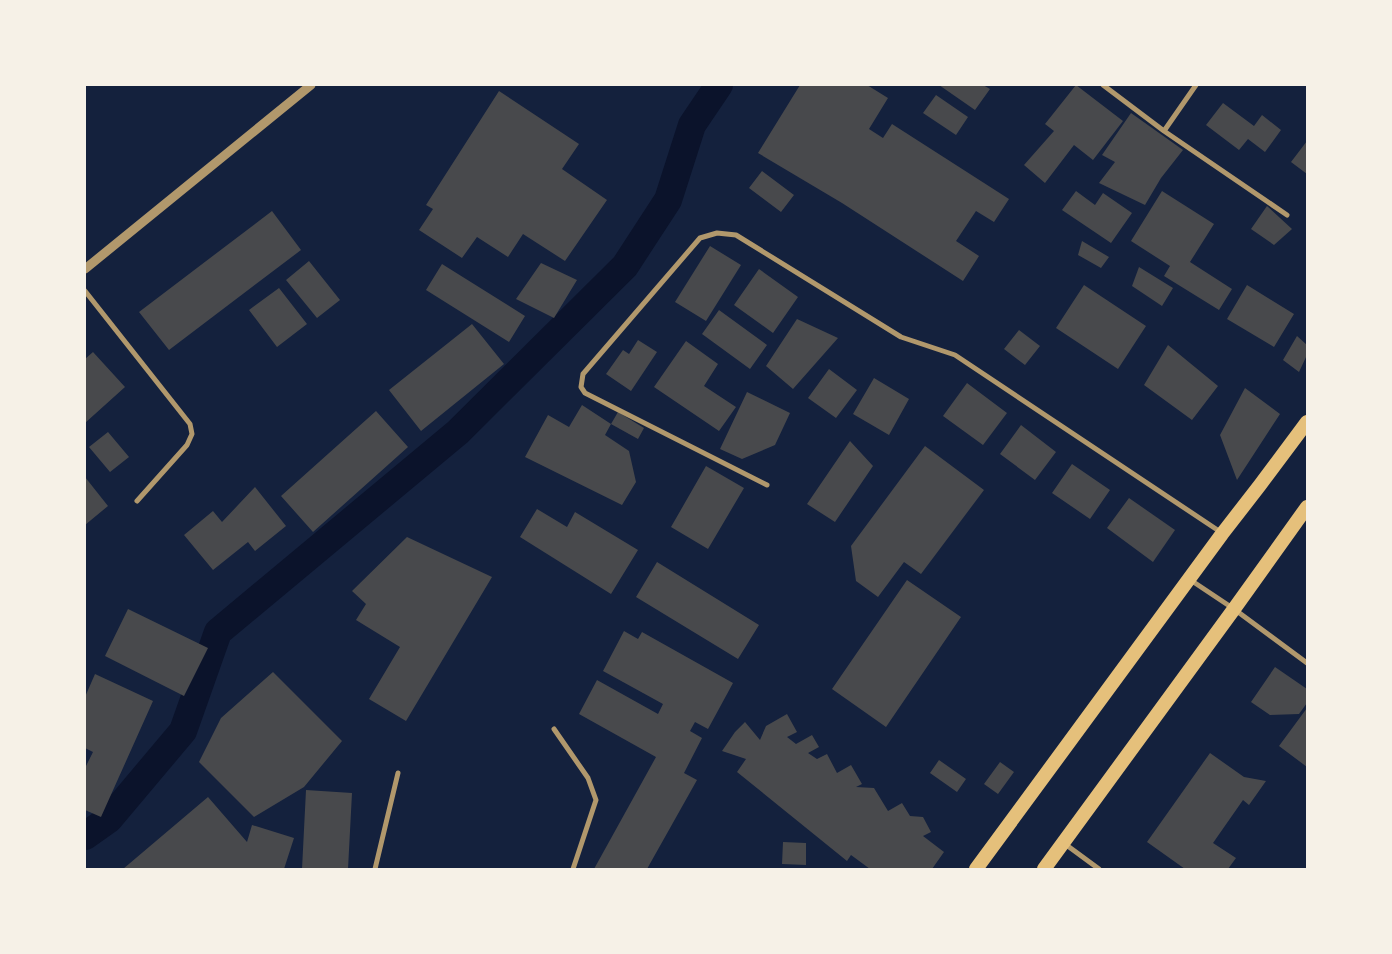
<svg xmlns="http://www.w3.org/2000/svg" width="1392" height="954" font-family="'IBM Plex Serif',serif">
	<rect width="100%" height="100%" fill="#14213d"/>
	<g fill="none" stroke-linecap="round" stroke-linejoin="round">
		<!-- canal -->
		<path stroke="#0b132b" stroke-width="28" d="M 85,836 L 109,819 L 183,731 L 218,632 L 458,432 L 625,266 L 668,200 L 692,125 L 719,85"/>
	</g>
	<!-- building -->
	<path fill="#48494c" d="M 800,85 L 867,85 L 888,98 L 869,129 L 883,138 L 892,124 L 1009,199 L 994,222 L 976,211 L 956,241 L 979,256 L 963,281 L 842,203 L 758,153 Z
		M 939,85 L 983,85 L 990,89 L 975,110 Z
		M 1076,85 L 1123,121 L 1093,160 L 1074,145 L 1045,183 L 1024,165 L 1054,131 L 1045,124 Z
		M 499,91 L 579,144 L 562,169 L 607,200 L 565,261 L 523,234 L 508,257 L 477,237 L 462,258 L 419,230 L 433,209 L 426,205 Z
		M 936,95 L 968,117 L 956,135 L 923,113 Z
		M 1223,103 L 1254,126 L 1262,115 L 1281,130 L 1265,152 L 1248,139 L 1239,150 L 1206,125 Z
		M 1131,113 L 1183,150 L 1161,178 L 1145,205 L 1099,183 L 1115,162 L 1102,155 Z
		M 1307,141 L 1307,174 L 1291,162 Z
		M 762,171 L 794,195 L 781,212 L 749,188 Z
		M 1076,191 L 1095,205 L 1103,193 L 1132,213 L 1111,243 L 1062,210 Z
		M 1162,191 L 1214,224 L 1190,262 L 1232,289 L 1219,310 L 1164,276 L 1170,266 L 1131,241 Z
		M 1267,206 L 1292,229 L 1274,245 L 1251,229 Z
		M 272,211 L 301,250 L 169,350 L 139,312 Z
		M 1082,241 L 1109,257 L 1101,268 L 1078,255 Z
		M 710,246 L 741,265 L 706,321 L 675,302 Z
		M 309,261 L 340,300 L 317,318 L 286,280 Z
		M 541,263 L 577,280 L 554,318 L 516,299 Z
		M 442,264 L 525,316 L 509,342 L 426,290 Z
		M 1139,267 L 1173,288 L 1162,306 L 1132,286 Z
		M 759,269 L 798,297 L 773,333 L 734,305 Z
		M 1084,285 L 1146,326 L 1118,369 L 1056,328 Z
		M 1247,285 L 1294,314 L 1274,347 L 1227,319 Z
		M 279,288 L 307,324 L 277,347 L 249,310 Z
		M 719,310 L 767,345 L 750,369 L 702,334 Z
		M 797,319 L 838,338 L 793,389 L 766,366 Z
		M 472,324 L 504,364 L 421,431 L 389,390 Z
		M 1019,330 L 1040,346 L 1025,365 L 1004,349 Z
		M 1297,336 L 1307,345 L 1307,355 L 1299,372 L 1283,360 Z
		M 638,340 L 657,352 L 631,391 L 606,374 L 623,350 L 629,354 Z
		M 686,341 L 718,364 L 704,386 L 736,407 L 719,431 L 654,387 Z
		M 1168,345 L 1218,386 L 1192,420 L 1144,385 Z
		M 93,352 L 125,387 L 85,423 L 85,359 Z
		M 829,369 L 857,390 L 836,418 L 808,398 Z
		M 874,378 L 909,399 L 889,435 L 853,414 Z
		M 967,383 L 1007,413 L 983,445 L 943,416 Z
		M 1245,388 L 1280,414 L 1237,480 L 1220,435 Z
		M 747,392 L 790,413 L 775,445 L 742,459 L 720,449 Z
		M 582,405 L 611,424 L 605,435 L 629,451 L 636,482 L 622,505 L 525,457 L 548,415 L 569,427 Z
		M 376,411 L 408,447 L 313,532 L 281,496 Z
		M 618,412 L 644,428 L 638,439 L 611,424 Z
		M 1021,425 L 1056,452 L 1035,480 L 1000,454 Z
		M 108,432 L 129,457 L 110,472 L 89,447 Z
		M 850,441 L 873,466 L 835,522 L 807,504 Z
		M 925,446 L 984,490 L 921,574 L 904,562 L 878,597 L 856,581 L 851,546 Z
		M 1072,464 L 1110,490 L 1090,519 L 1052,493 Z
		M 706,466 L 744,488 L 708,549 L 671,527 Z
		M 85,477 L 108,506 L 85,525 Z
		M 255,487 L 286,526 L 255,551 L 248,542 L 213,570 L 184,535 L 213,511 L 222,522 Z
		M 1129,498 L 1175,530 L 1153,562 L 1107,528 Z
		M 537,509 L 567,527 L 575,512 L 638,550 L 611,594 L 520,537 Z
		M 407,537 L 492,577 L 406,721 L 369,699 L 400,647 L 356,620 L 366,604 L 352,591 Z
		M 657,562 L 759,625 L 738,659 L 636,597 Z
		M 907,580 L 961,617 L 886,727 L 832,689 Z
		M 128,609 L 208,648 L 184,696 L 105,656 Z
		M 624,631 L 638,639 L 642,632 L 733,683 L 708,729 L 695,722 L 690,731 L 702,738 L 684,773 L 697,780 L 647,869 L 594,869 L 656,757 L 579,714 L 597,680 L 658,714 L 663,704 L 603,671 Z
		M 1275,667 L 1307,689 L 1307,703 L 1299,714 L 1270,715 L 1251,702 Z
		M 273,672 L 342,741 L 304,787 L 254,817 L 199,762 L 221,718 Z
		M 95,674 L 153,701 L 101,817 L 85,810 L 85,768 L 93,752 L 85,748 L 85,697 Z
		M 1307,708 L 1307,767 L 1279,746 Z
		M 787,714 L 797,732 L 787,737 L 796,744 L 812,735 L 819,747 L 808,753 L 817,759 L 827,754 L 837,773 L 851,765 L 862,784 L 856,787 L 874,788 L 888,811 L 902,803 L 910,816 L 923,817 L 931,832 L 923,836 L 944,852 L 932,869 L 870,869 L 851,855 L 847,861 L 737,772 L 746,759 L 722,751 L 735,732 L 745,722 L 760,740 L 766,726 Z
		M 1210,753 L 1244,777 L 1266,781 L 1249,805 L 1243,800 L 1213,843 L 1236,858 L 1228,869 L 1185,869 L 1147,842 Z
		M 939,760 L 966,779 L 957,792 L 930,773 Z
		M 1000,762 L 1014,772 L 998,794 L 984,784 Z
		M 306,790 L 352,793 L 348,869 L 302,869 Z
		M 208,797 L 247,842 L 252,825 L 294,838 L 284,869 L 123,869 Z
		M 783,842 L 806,843 L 806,865 L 782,864 Z"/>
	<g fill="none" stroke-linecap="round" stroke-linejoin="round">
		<!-- minor -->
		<path stroke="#b1986c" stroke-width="5" d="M 1103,85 L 1164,131 L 1287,215
			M 1164,131 L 1196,85
			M 85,291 L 190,424 L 192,434 L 187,445 L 137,501
			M 767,485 L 585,393 L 581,387 L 583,374 L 700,238 L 717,233 L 736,235 L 901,337 L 955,355 L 1222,533
			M 1189,579 L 1234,609 L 1307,663
			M 554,729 L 588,778 L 596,800 L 573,869
			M 1065,844 L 1099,869
			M 375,869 L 398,773"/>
		<!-- tertiary -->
		<path stroke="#b1986c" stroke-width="9" d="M 85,269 L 311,85"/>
		<!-- trunk -->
		<path stroke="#e5c07b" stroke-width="14" d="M 976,869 L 1222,534 L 1260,485 L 1307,422
			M 1044,869 L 1234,609 L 1307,507"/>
	</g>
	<!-- border -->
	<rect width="1392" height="954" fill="none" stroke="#f6f1e7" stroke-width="172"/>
</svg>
